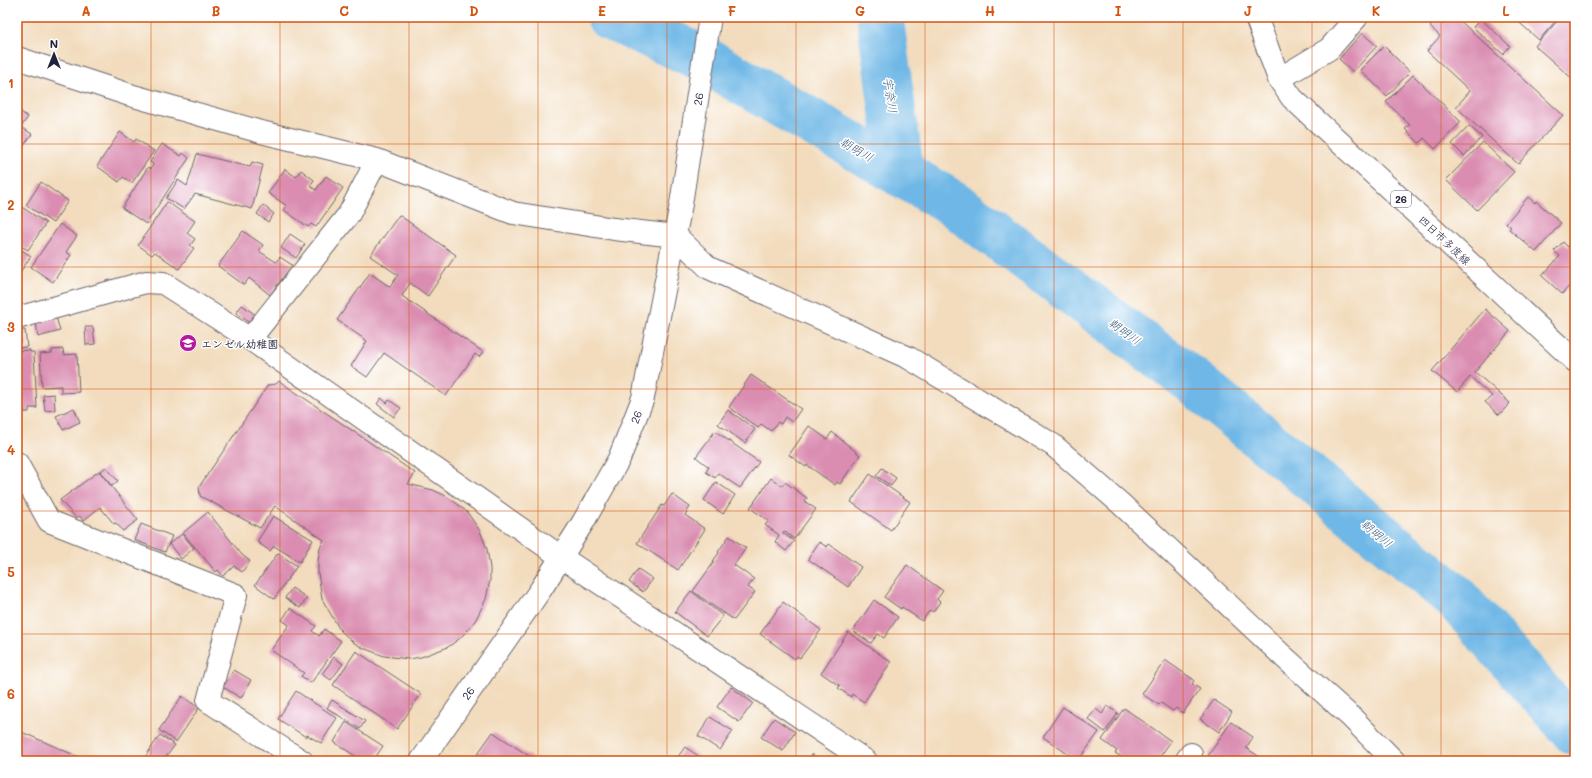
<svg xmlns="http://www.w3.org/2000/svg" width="1592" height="778" font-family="Mali,'Klee One',sans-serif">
	<rect width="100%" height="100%" fill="#fff"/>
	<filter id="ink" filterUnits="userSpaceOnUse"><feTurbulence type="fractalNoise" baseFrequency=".025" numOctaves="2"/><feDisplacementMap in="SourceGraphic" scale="8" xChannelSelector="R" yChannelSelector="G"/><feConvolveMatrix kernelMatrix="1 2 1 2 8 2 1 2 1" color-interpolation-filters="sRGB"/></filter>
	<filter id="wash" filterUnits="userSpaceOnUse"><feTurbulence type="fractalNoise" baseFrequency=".012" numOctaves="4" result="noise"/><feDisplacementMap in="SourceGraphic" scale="16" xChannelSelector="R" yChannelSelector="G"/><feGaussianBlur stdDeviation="0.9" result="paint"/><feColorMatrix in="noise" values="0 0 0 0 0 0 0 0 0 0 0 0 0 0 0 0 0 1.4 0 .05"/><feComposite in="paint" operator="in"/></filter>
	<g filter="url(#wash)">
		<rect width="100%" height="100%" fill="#f2dcbd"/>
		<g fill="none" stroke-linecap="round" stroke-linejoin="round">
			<!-- river -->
			<path stroke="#6eb7e6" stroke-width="47" d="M 610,17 L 696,55 L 954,204 L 1195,383 L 1455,597 L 1575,732
				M 880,17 L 901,174"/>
		</g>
		<g id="blocks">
			<!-- building -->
			<path fill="#da8db1" d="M 1438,17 L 1456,17 L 1563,115 L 1518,164 L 1456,107 L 1470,91 L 1427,51 L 1440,36 L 1430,27 Z
				M 1513,17 L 1559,17 L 1539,40 Z
				M 1561,17 L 1564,17 L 1575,27 L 1575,81 L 1535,46 Z
				M 1481,19 L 1510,46 L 1503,54 L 1473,27 Z
				M 1362,33 L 1377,46 L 1353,72 L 1339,59 Z
				M 1384,46 L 1410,72 L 1387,96 L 1360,70 Z
				M 1413,75 L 1461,122 L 1435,149 L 1424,138 L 1419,143 L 1405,129 L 1410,125 L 1386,102 Z
				M 17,109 L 28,117 L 21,127 L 32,134 L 20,151 L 17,149 Z
				M 1469,126 L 1482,137 L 1464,156 L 1452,144 Z
				M 120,132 L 134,142 L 136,139 L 154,151 L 132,183 L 123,177 L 119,182 L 97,166 Z
				M 1483,142 L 1514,172 L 1477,210 L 1446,180 Z
				M 162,144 L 181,156 L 183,153 L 189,158 L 146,224 L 122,208 L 148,167 L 151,169 L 153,164 L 150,162 Z
				M 197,154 L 250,167 L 252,162 L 263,165 L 252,209 L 195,194 L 184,209 L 166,198 L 178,180 L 187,186 Z
				M 285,169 L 296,177 L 301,170 L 314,180 L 310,186 L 316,190 L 326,176 L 343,188 L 316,227 L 311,224 L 308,227 L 284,210 L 287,206 L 268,193 Z
				M 41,182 L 68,201 L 53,223 L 26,205 Z
				M 1528,197 L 1535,203 L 1536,201 L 1561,223 L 1536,252 L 1509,229 L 1511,227 L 1506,223 Z
				M 167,202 L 195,221 L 187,233 L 195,239 L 190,246 L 194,248 L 179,269 L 155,252 L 152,255 L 138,245 Z
				M 17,204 L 46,223 L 28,250 L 19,245 L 17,247 Z
				M 263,205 L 274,214 L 268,222 L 257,214 Z
				M 399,215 L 456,255 L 428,296 L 410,283 L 402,296 L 483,352 L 479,357 L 475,354 L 446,396 L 384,353 L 367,377 L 351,366 L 367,341 L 337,320 L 370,273 L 390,287 L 398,275 L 370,256 Z
				M 60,224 L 77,236 L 66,252 L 71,255 L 53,282 L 31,267 Z
				M 243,231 L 263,245 L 259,251 L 276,262 L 280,257 L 292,265 L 270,295 L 249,278 L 244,285 L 218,266 Z
				M 290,234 L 305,244 L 296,258 L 281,248 Z
				M 1563,242 L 1568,247 L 1572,242 L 1575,245 L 1575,285 L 1573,282 L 1562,294 L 1542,276 L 1560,256 L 1554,251 Z
				M 17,247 L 31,256 L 19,274 L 17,272 Z
				M 242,305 L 257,316 L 251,324 L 236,313 Z
				M 1485,309 L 1510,331 L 1475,372 L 1510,403 L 1499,415 L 1485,402 L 1492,396 L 1470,377 L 1457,392 L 1432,371 Z
				M 56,317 L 60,331 L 38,337 L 36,322 Z
				M 85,327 L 93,327 L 95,344 L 86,345 Z
				M 17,330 L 25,330 L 27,347 L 17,348 Z
				M 63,349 L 64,355 L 77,354 L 79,392 L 61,393 L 61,386 L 42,387 L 40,354 L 52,353 L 52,350 Z
				M 30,350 L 30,352 L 34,352 L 37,408 L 29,408 L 29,412 L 17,412 L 17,351 Z
				M 751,375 L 801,409 L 792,422 L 785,417 L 781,424 L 778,422 L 771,431 L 761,424 L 758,428 L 729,407 Z
				M 279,381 L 415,473 L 408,484 L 433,490 L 444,495 L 456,503 L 467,512 L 480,531 L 487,549 L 490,568 L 490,580 L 486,599 L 476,619 L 469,629 L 459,639 L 448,647 L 421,657 L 409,659 L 384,656 L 363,648 L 353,642 L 340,630 L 322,599 L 318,573 L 318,561 L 320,548 L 324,540 L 275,506 L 260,528 L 200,496 L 199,487 L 268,385 L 276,384 Z
				M 54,394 L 55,410 L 45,411 L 43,395 Z
				M 381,398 L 387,403 L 389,400 L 401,408 L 394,417 L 377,404 Z
				M 74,408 L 80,422 L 63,430 L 56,416 Z
				M 728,410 L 755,429 L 745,443 L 718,424 Z
				M 809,426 L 827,439 L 832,432 L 860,455 L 840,484 L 837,482 L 835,485 L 807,465 L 806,467 L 789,455 Z
				M 715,431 L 759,462 L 740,488 L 718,473 L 715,478 L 706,472 L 709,467 L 696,457 Z
				M 106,467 L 118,481 L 112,486 L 100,472 Z
				M 882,468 L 896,478 L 891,486 L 876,476 Z
				M 99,471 L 138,520 L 123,531 L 116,523 L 114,524 L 100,507 L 83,521 L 80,516 L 76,518 L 60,500 Z
				M 870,474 L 910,502 L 891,530 L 851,502 Z
				M 771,478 L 782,486 L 785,482 L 807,498 L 804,501 L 816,509 L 794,539 L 784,531 L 783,533 L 794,541 L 786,551 L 775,542 L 779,535 L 765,525 L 769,521 L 750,508 Z
				M 716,482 L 735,495 L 723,514 L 704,500 Z
				M 672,494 L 690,507 L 685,515 L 705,529 L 678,570 L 637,543 L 662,505 L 664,506 Z
				M 208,512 L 242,555 L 250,561 L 242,572 L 234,566 L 223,576 L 218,570 L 216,572 L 183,533 Z
				M 273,516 L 313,540 L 300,562 L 274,546 L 270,551 L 257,542 Z
				M 141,524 L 172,536 L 165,552 L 134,540 Z
				M 182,534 L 194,548 L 181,559 L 169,544 Z
				M 729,536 L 746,548 L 734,565 L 754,579 L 748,587 L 755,592 L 734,620 L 724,613 L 724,614 L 693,591 L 714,562 L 713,561 L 719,553 L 718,552 Z
				M 819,542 L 827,547 L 829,544 L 861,567 L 848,587 L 808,559 Z
				M 278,553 L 297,566 L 274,599 L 255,585 Z
				M 907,565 L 943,591 L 937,599 L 940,602 L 933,612 L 930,610 L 922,621 L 902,607 L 901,609 L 884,597 Z
				M 638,569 L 653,579 L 643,592 L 629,582 Z
				M 292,588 L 307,598 L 300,608 L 285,598 Z
				M 691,591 L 723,616 L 707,636 L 675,612 Z
				M 874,600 L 898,617 L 884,638 L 878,634 L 871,643 L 853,631 Z
				M 783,602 L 821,630 L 800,658 L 797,656 L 795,659 L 760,634 Z
				M 290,608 L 316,626 L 312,631 L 319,636 L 324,629 L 341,641 L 311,683 L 301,676 L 304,673 L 271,650 L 289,625 L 282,620 Z
				M 848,632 L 891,662 L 864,702 L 852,694 L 851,697 L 838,688 L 840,686 L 821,673 Z
				M 356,651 L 421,694 L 397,729 L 333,685 Z
				M 334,657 L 343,664 L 331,680 L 322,674 Z
				M 1165,660 L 1194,680 L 1192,684 L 1200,689 L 1183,713 L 1176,708 L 1173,711 L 1161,703 L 1159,705 L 1142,694 Z
				M 234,670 L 251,680 L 241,698 L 223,687 Z
				M 731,687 L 753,703 L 739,722 L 717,707 Z
				M 296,691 L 337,718 L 321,743 L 307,735 L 306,737 L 278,719 Z
				M 182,696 L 199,708 L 176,742 L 159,730 Z
				M 332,700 L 365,721 L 360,729 L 327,708 Z
				M 1214,700 L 1232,712 L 1219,732 L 1200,719 Z
				M 1107,706 L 1118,713 L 1105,732 L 1088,719 L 1096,709 L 1102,714 Z
				M 1063,707 L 1099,732 L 1078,761 L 1043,737 Z
				M 1124,708 L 1171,741 L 1157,761 L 1127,761 L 1115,753 L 1117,751 L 1102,740 Z
				M 710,717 L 733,731 L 720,750 L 698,736 Z
				M 774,718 L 795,732 L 783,751 L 761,737 Z
				M 346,722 L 383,746 L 373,761 L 363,761 L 334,742 Z
				M 1231,722 L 1253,737 L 1246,748 L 1266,761 L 1215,761 L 1208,756 Z
				M 17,730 L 88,761 L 17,761 Z
				M 493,732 L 535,760 L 534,761 L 483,761 L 476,756 Z
				M 160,735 L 175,745 L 163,761 L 145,761 L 143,760 Z
				M 685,747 L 706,761 L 675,761 Z
				M 812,754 L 822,761 L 808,761 Z"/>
		</g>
	</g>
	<g filter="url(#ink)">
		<use href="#blocks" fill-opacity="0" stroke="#6b6368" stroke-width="1"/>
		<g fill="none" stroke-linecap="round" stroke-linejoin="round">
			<defs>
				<path id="street" d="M 17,58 L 130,95 L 261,132 L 377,160 L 513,213 L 614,229 L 676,236 L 709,268 L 909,358 L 1053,445 L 1121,504 L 1284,657 L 1351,717 L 1394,761
					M 1279,79 L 1329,49 L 1357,17
					M 17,318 L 146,282 L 163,283 L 250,339 L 561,557 L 866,761
					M 250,339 L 349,214 L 377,160
					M 17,463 L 49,521 L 236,595 L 208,701 L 302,761
					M 1186,761 L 1191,754"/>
				<path id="secondary" d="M 421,761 L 541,589 L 582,524 L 619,459 L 643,398 L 681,204 L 710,17"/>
				<path id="primary" d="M 1256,17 L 1279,79 L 1292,98 L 1575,361"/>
			</defs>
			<!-- street casing -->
			<use href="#street" stroke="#6b6368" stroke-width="24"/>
			<!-- secondary casing -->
			<use href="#secondary" stroke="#6b6368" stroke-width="24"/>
			<!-- primary casing -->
			<use href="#primary" stroke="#6b6368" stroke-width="24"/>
			<!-- street -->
			<use href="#street" stroke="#fff" stroke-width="22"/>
			<!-- secondary -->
			<use href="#secondary" stroke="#fff" stroke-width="22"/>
			<!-- primary -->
			<use href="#primary" stroke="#fff" stroke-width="22"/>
		</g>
	</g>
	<!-- grid -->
	<path fill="none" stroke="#d45411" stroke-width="1" stroke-opacity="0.55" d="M 151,17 L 151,761M 280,17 L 280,761M 409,17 L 409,761M 538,17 L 538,761M 667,17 L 667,761M 796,17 L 796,761M 925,17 L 925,761M 1054,17 L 1054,761M 1183,17 L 1183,761M 1312,17 L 1312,761M 1441,17 L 1441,761M 17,144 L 1575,144M 17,267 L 1575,267M 17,389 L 1575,389M 17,511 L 1575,511M 17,634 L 1575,634"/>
	<!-- icons -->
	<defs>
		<symbol id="school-disc" viewBox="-11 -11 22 22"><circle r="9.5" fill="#b5179e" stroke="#fff"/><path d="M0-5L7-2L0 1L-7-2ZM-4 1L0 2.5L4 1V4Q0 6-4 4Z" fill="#fff"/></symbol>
	</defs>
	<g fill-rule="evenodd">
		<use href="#school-disc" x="178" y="333" width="20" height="20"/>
	</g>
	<g text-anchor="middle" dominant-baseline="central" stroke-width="3" stroke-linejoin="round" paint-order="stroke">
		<!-- shield labels -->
		<rect fill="#fff" stroke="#646476" stroke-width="1" x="1391" y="191" width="20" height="16" rx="3"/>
		<g font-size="10" font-weight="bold" fill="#22223b">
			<text x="1401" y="199">26</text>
		</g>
		<!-- street labels -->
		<g font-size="11" fill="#22223b" stroke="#fff">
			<text transform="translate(698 99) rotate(-81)">26</text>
			<text transform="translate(1445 240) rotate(43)">四日市多度線</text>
			<text transform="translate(636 417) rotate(-69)">26</text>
			<text transform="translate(468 693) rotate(-55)">26</text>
		</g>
		<!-- poi labels -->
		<g font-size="11" font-weight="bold" fill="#22223b" stroke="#fff" text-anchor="start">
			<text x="201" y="343">エンゼル幼稚園</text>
		</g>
		<!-- water labels -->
		<g font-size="12" font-style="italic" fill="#405e7f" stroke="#fff">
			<text transform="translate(891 95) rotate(82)">宇奈川</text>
			<text transform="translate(857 149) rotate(30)">朝明川</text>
			<text transform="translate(1125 331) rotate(36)">朝明川</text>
			<text transform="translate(1377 533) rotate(40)">朝明川</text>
		</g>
	</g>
	<!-- margin -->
	<rect width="1592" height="778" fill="none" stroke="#fff" stroke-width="44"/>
	<!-- north arrow -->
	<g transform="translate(54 54)" stroke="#ffffff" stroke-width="3" paint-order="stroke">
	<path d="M0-3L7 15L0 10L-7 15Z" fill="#22223b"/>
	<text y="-6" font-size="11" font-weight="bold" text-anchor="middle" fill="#22223b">N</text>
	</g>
	<rect x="22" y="22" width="1548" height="734" fill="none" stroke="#d45411" stroke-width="1.5"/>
	<g font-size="13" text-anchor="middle" font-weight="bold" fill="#d45411">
		<text x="86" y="16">A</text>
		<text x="216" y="16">B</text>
		<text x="344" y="16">C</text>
		<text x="474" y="16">D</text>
		<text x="602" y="16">E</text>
		<text x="732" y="16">F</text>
		<text x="860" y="16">G</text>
		<text x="990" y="16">H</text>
		<text x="1118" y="16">I</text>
		<text x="1248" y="16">J</text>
		<text x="1376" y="16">K</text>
		<text x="1506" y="16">L</text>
		<text x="11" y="88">1</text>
		<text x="11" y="210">2</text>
		<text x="11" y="332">3</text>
		<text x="11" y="455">4</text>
		<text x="11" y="577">5</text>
		<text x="11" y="699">6</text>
	</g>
</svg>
